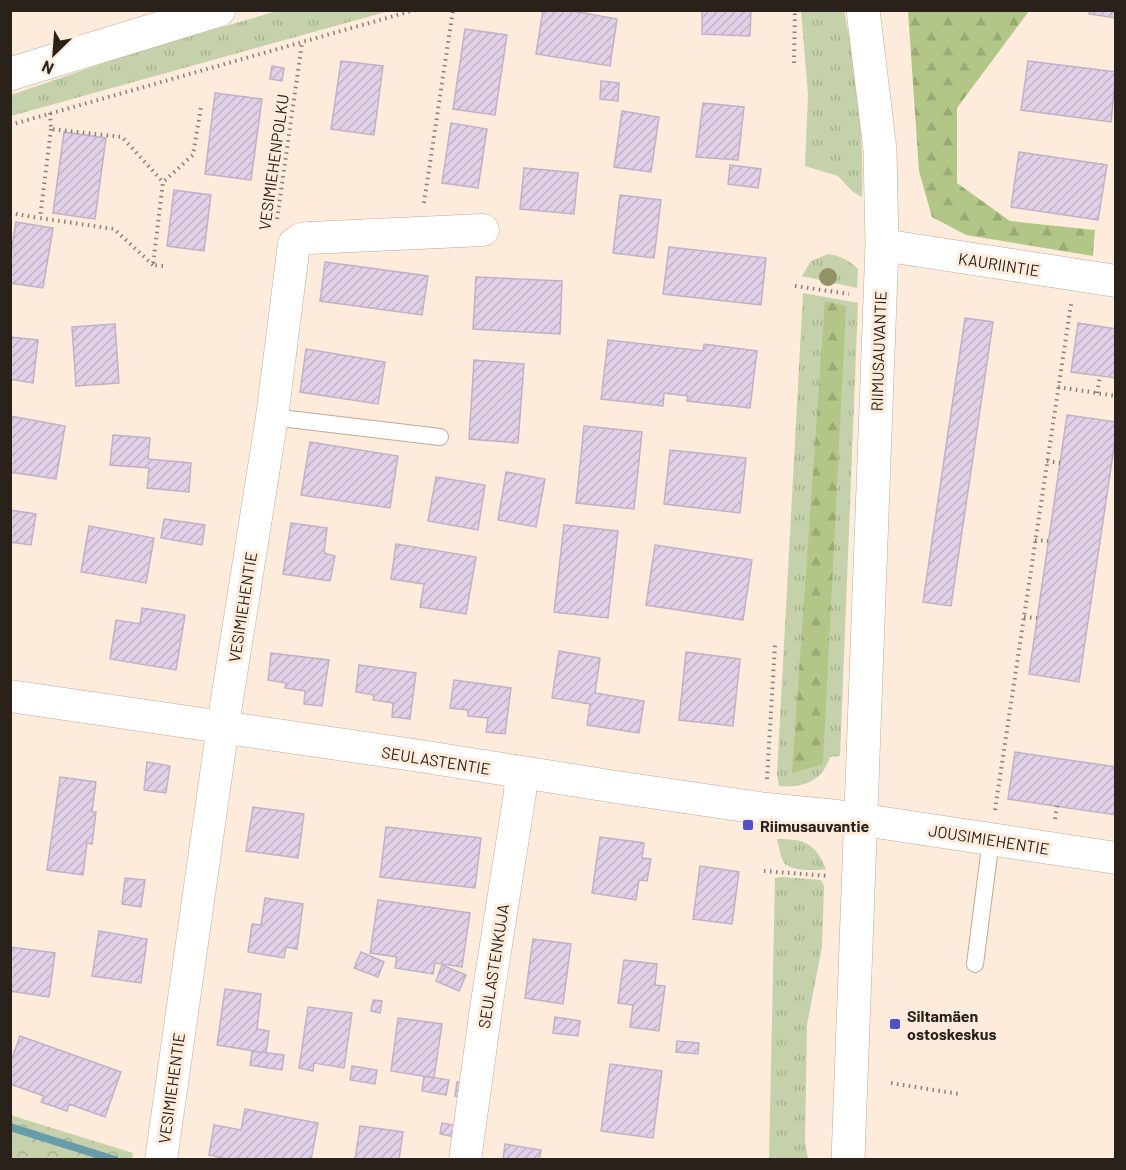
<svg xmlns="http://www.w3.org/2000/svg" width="1126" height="1170" font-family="Barlow,sans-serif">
	<defs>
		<pattern id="grass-tufts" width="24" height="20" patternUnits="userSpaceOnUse" patternTransform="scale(1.5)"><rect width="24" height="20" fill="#c4d1aa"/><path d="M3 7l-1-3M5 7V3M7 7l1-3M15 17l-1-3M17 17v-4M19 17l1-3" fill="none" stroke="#a8b392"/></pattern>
		<pattern id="forest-firs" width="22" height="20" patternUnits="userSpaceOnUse" patternTransform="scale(1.5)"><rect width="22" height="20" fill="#b2c688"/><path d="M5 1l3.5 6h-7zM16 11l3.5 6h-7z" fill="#99aa75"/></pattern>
		<pattern id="park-crowns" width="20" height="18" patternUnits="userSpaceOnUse" patternTransform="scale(1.5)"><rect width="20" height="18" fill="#c4d1aa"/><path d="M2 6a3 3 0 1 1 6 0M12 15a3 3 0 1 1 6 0" fill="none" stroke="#a8b392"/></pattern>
		<pattern id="building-hatch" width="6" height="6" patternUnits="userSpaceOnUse" patternTransform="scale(1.5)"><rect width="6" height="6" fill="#e1d0e7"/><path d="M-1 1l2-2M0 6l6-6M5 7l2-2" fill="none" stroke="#c1b2c6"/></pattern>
	</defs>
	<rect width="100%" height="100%" fill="#fdebdb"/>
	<!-- grass -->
	<path fill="url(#grass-tufts)" d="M 277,11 L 389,11 L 11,116 L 11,95 L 133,53 Z
		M 801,11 L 844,11 C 857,72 864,134 862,197 L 853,192 L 838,176 L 805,166 L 808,94 Z
		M 828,254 C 841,256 849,260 858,269 L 857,288 L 802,276 L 811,261 Z
		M 803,293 L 858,303 L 840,756 L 830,757 C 822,782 803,788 779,786 L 777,774 Z
		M 777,839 C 803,839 815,842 826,869 C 818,871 789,871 784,863 C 780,856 779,846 777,839 Z
		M 782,877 L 821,880 L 824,886 L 822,946 L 807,1025 L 805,1140 L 808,1159 L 769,1159 L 775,878 Z"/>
	<!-- forest -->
	<path fill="url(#forest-firs)" d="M 908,11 L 1029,11 L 957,108 L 957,183 L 1010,221 L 1095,230 L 1093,256 L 966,235 L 932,217 L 919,171 Z
		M 825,301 L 846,306 L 823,764 L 792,773 Z"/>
	<!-- park -->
	<path fill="url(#park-crowns)" d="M 10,1115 L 133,1153 L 132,1159 L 11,1159 Z"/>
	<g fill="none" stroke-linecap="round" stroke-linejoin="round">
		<!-- stream -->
		<path stroke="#679cab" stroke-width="8" d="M 10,1127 L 115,1160"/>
	</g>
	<!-- building -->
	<path fill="url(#building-hatch)" stroke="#c1b1c7" stroke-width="1.5" d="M 543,10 L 568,10 L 617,19 L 610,66 L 536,54 Z
		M 702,10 L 751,10 L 750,36 L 702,34 Z
		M 1090,10 L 1116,10 L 1116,18 L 1089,14 Z
		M 465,29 L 507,35 L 495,115 L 453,109 Z
		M 341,61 L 383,66 L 374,135 L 331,129 Z
		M 1028,61 L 1116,72 L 1111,122 L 1021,110 Z
		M 272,66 L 284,68 L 282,81 L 270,79 Z
		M 601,81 L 619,83 L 618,101 L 600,99 Z
		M 215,93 L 262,99 L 251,180 L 205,174 Z
		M 703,103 L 744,107 L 738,160 L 696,157 Z
		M 622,111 L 659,117 L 651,172 L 614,167 Z
		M 451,123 L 487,129 L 478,188 L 442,183 Z
		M 64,132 L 106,138 L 95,219 L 53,213 Z
		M 1019,152 L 1107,165 L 1098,220 L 1011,207 Z
		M 730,165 L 761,169 L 758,188 L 728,184 Z
		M 524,168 L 578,173 L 574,214 L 520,209 Z
		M 174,190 L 211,195 L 204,251 L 167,246 Z
		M 620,195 L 661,200 L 654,258 L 613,253 Z
		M 16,222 L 53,228 L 43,288 L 10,283 L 10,258 Z
		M 669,247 L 766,258 L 761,305 L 663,294 Z
		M 325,262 L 428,276 L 422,315 L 320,301 Z
		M 476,277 L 562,281 L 560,334 L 473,329 Z
		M 965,318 L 993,322 L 951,606 L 923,602 Z
		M 1078,323 L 1116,329 L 1116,378 L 1071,372 Z
		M 115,324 L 119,383 L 76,386 L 72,327 Z
		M 10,337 L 38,340 L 33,383 L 10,379 Z
		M 608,340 L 703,351 L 704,344 L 757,351 L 750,408 L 687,401 L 688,396 L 664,393 L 663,406 L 601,399 Z
		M 306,349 L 385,362 L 378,404 L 300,392 Z
		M 474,360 L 524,364 L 518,443 L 469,439 Z
		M 1067,415 L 1116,422 L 1116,434 L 1079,682 L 1029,674 Z
		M 10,416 L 65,426 L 56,479 L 10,472 Z
		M 584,426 L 642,432 L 634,509 L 576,503 Z
		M 113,435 L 150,438 L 148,459 L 191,463 L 189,492 L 147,488 L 149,468 L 110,465 Z
		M 310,442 L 398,456 L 390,508 L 301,495 Z
		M 670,450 L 746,458 L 740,513 L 664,504 Z
		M 506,472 L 545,479 L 536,527 L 498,520 Z
		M 436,477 L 485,485 L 478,530 L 428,521 Z
		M 10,510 L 36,514 L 31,545 L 10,542 Z
		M 164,519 L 205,525 L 202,545 L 161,538 Z
		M 291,523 L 327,528 L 324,553 L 335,556 L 330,581 L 283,574 Z
		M 564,525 L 618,531 L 608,618 L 554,612 Z
		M 89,526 L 154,538 L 146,583 L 81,572 Z
		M 396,544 L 476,557 L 466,614 L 420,607 L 424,584 L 391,579 Z
		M 655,545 L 752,560 L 743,620 L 646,605 Z
		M 142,608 L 185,615 L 176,670 L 110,659 L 116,620 L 140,624 Z
		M 559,651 L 600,658 L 595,693 L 644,701 L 639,733 L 587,725 L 590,704 L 552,698 Z
		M 686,652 L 740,659 L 733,726 L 679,720 Z
		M 271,653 L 329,660 L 322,706 L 304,704 L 305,691 L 285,688 L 286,683 L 268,680 Z
		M 359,665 L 416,673 L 410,719 L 392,717 L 393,703 L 373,700 L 374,695 L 356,692 Z
		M 454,680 L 511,688 L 505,734 L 486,732 L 488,718 L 468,716 L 468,710 L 450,708 Z
		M 1015,752 L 1116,767 L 1116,815 L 1008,799 Z
		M 147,762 L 170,766 L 166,793 L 144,790 Z
		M 60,777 L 96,782 L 92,812 L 96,812 L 92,844 L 87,843 L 83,875 L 47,870 Z
		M 253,807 L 304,814 L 298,858 L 246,851 Z
		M 386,827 L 481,838 L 475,888 L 380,877 Z
		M 600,837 L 644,843 L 642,858 L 651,859 L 647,881 L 639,880 L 636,900 L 592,893 Z
		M 700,866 L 739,872 L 732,924 L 693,919 Z
		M 125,878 L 145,880 L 141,907 L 122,904 Z
		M 265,898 L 303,904 L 297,949 L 286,947 L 284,958 L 248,952 L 252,924 L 261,925 Z
		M 378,900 L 470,913 L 462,967 L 435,963 L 433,974 L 395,968 L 397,957 L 370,953 Z
		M 99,931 L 147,939 L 141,983 L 92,976 Z
		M 533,939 L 571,944 L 563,1004 L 525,998 Z
		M 10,947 L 55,953 L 49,997 L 10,991 Z
		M 361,952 L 384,962 L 378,977 L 354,968 Z
		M 624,960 L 657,964 L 655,985 L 665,986 L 659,1031 L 630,1027 L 633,1005 L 618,1003 Z
		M 442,965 L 466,975 L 459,991 L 436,981 Z
		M 225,989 L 261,994 L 257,1029 L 269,1031 L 266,1053 L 217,1045 Z
		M 373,1000 L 382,1001 L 380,1013 L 371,1011 Z
		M 308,1007 L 352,1013 L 344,1068 L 314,1063 L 313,1071 L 299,1068 Z
		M 555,1017 L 580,1021 L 578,1036 L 553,1033 Z
		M 398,1018 L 442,1024 L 434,1078 L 391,1071 Z
		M 20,1036 L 121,1072 L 105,1117 L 69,1104 L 67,1111 L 41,1102 L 44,1096 L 10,1084 L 10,1064 Z
		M 677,1041 L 699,1043 L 698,1054 L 676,1052 Z
		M 252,1051 L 284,1055 L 282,1070 L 250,1065 Z
		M 610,1064 L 662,1071 L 653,1138 L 601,1131 Z
		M 352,1066 L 377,1070 L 375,1084 L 350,1080 Z
		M 424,1076 L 449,1080 L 446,1095 L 422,1091 Z
		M 457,1082 L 465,1084 L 463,1097 L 455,1096 Z
		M 245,1109 L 318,1123 L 311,1160 L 231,1160 L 209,1155 L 214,1125 L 241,1130 Z
		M 442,1123 L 457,1126 L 455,1137 L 440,1134 Z
		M 360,1126 L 403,1132 L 399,1160 L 355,1160 Z
		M 505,1144 L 541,1150 L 539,1160 L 503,1160 Z"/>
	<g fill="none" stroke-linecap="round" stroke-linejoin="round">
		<defs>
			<path id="lane" d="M 272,417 L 440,437
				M 975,964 L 991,839"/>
			<path id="street" d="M 882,245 L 1116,281
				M 10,696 L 420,756 L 616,787 L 766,809 L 837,816 L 1116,858
				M 161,1160 L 225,712 L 272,417 L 294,244 L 301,239 L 309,238 L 483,230
				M 465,1160 L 487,1002 L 520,793 L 521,773"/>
			<path id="secondary" d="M 848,1160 L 882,245 L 880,150 L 863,10"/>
			<path id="primary" d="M 10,74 L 219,10"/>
		</defs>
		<!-- lane casing -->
		<use href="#lane" stroke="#c0aa98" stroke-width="18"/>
		<!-- street casing -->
		<use href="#street" stroke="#c0aa98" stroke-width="33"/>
		<!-- secondary casing -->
		<use href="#secondary" stroke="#c0aa98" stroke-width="34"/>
		<!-- primary casing -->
		<use href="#primary" stroke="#c0aa98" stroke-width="34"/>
		<!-- path -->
		<path stroke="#8c7f74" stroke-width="4" stroke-dasharray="1.5 4.5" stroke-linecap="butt" d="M 794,63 L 795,10
			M 50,113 L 51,129 L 122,137 L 163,182
			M 10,125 L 415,10
			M 51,129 L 40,218 L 114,229 L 153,265
			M 424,203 L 453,10
			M 10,213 L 39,218
			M 277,219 L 302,43
			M 163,266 L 153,265 L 163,182 L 193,155 L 201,107
			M 795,286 L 849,294
			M 1058,387 L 1116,396
			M 1097,393 L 1100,376
			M 1047,461 L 1060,463
			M 1035,540 L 1048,541
			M 1024,617 L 1037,618
			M 767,779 L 775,645
			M 995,810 L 1071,304
			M 1055,819 L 1057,806
			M 764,871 L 829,876
			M 891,1083 L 959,1094"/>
		<!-- lane -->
		<use href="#lane" stroke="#fff" stroke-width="16"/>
		<!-- street -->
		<use href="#street" stroke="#fff" stroke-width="32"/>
		<!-- secondary -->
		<use href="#secondary" stroke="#fff" stroke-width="33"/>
		<!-- primary -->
		<use href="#primary" stroke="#fff" stroke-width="33"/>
	</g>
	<!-- trees -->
	<circle fill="#929364" cx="828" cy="277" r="9"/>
	<!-- markers -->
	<g fill="#4f51c8" stroke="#fdebdb" stroke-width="2">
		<rect x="742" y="819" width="12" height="12" rx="3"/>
		<rect x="889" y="1018" width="12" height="12" rx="3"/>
	</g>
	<g text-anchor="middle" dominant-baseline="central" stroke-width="6" stroke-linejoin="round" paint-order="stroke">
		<!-- street labels -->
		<g font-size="16" fill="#29211a" stroke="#fdebdb">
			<text transform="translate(273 162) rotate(-82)">VESIMIEHENPOLKU</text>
			<text transform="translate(999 264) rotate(9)">KAURIINTIE</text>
			<text transform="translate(878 351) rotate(-88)">RIIMUSAUVANTIE</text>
			<text transform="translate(242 607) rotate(-81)">VESIMIEHENTIE</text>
			<text transform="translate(436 760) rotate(9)">SEULASTENTIE</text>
			<text transform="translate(989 839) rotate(9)">JOUSIMIEHENTIE</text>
			<text transform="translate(493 966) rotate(-81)">SEULASTENKUJA</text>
			<text transform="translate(171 1088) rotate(-82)">VESIMIEHENTIE</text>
		</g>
		<!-- poi labels -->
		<g font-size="16" font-weight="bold" fill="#29211a" stroke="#fdebdb" text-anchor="start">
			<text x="760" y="825">Riimusauvantie</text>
			<text x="907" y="1015">Siltamäen<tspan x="907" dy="18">ostoskeskus</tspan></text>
		</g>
	</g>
	<!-- border -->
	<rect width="1126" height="1170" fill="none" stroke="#29211a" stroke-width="24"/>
	<!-- north arrow -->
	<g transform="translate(54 54) rotate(205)" stroke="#fdebdb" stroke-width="4.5" paint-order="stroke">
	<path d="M0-4.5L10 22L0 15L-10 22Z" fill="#29211a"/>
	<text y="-9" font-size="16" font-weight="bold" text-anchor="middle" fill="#29211a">N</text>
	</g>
</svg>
